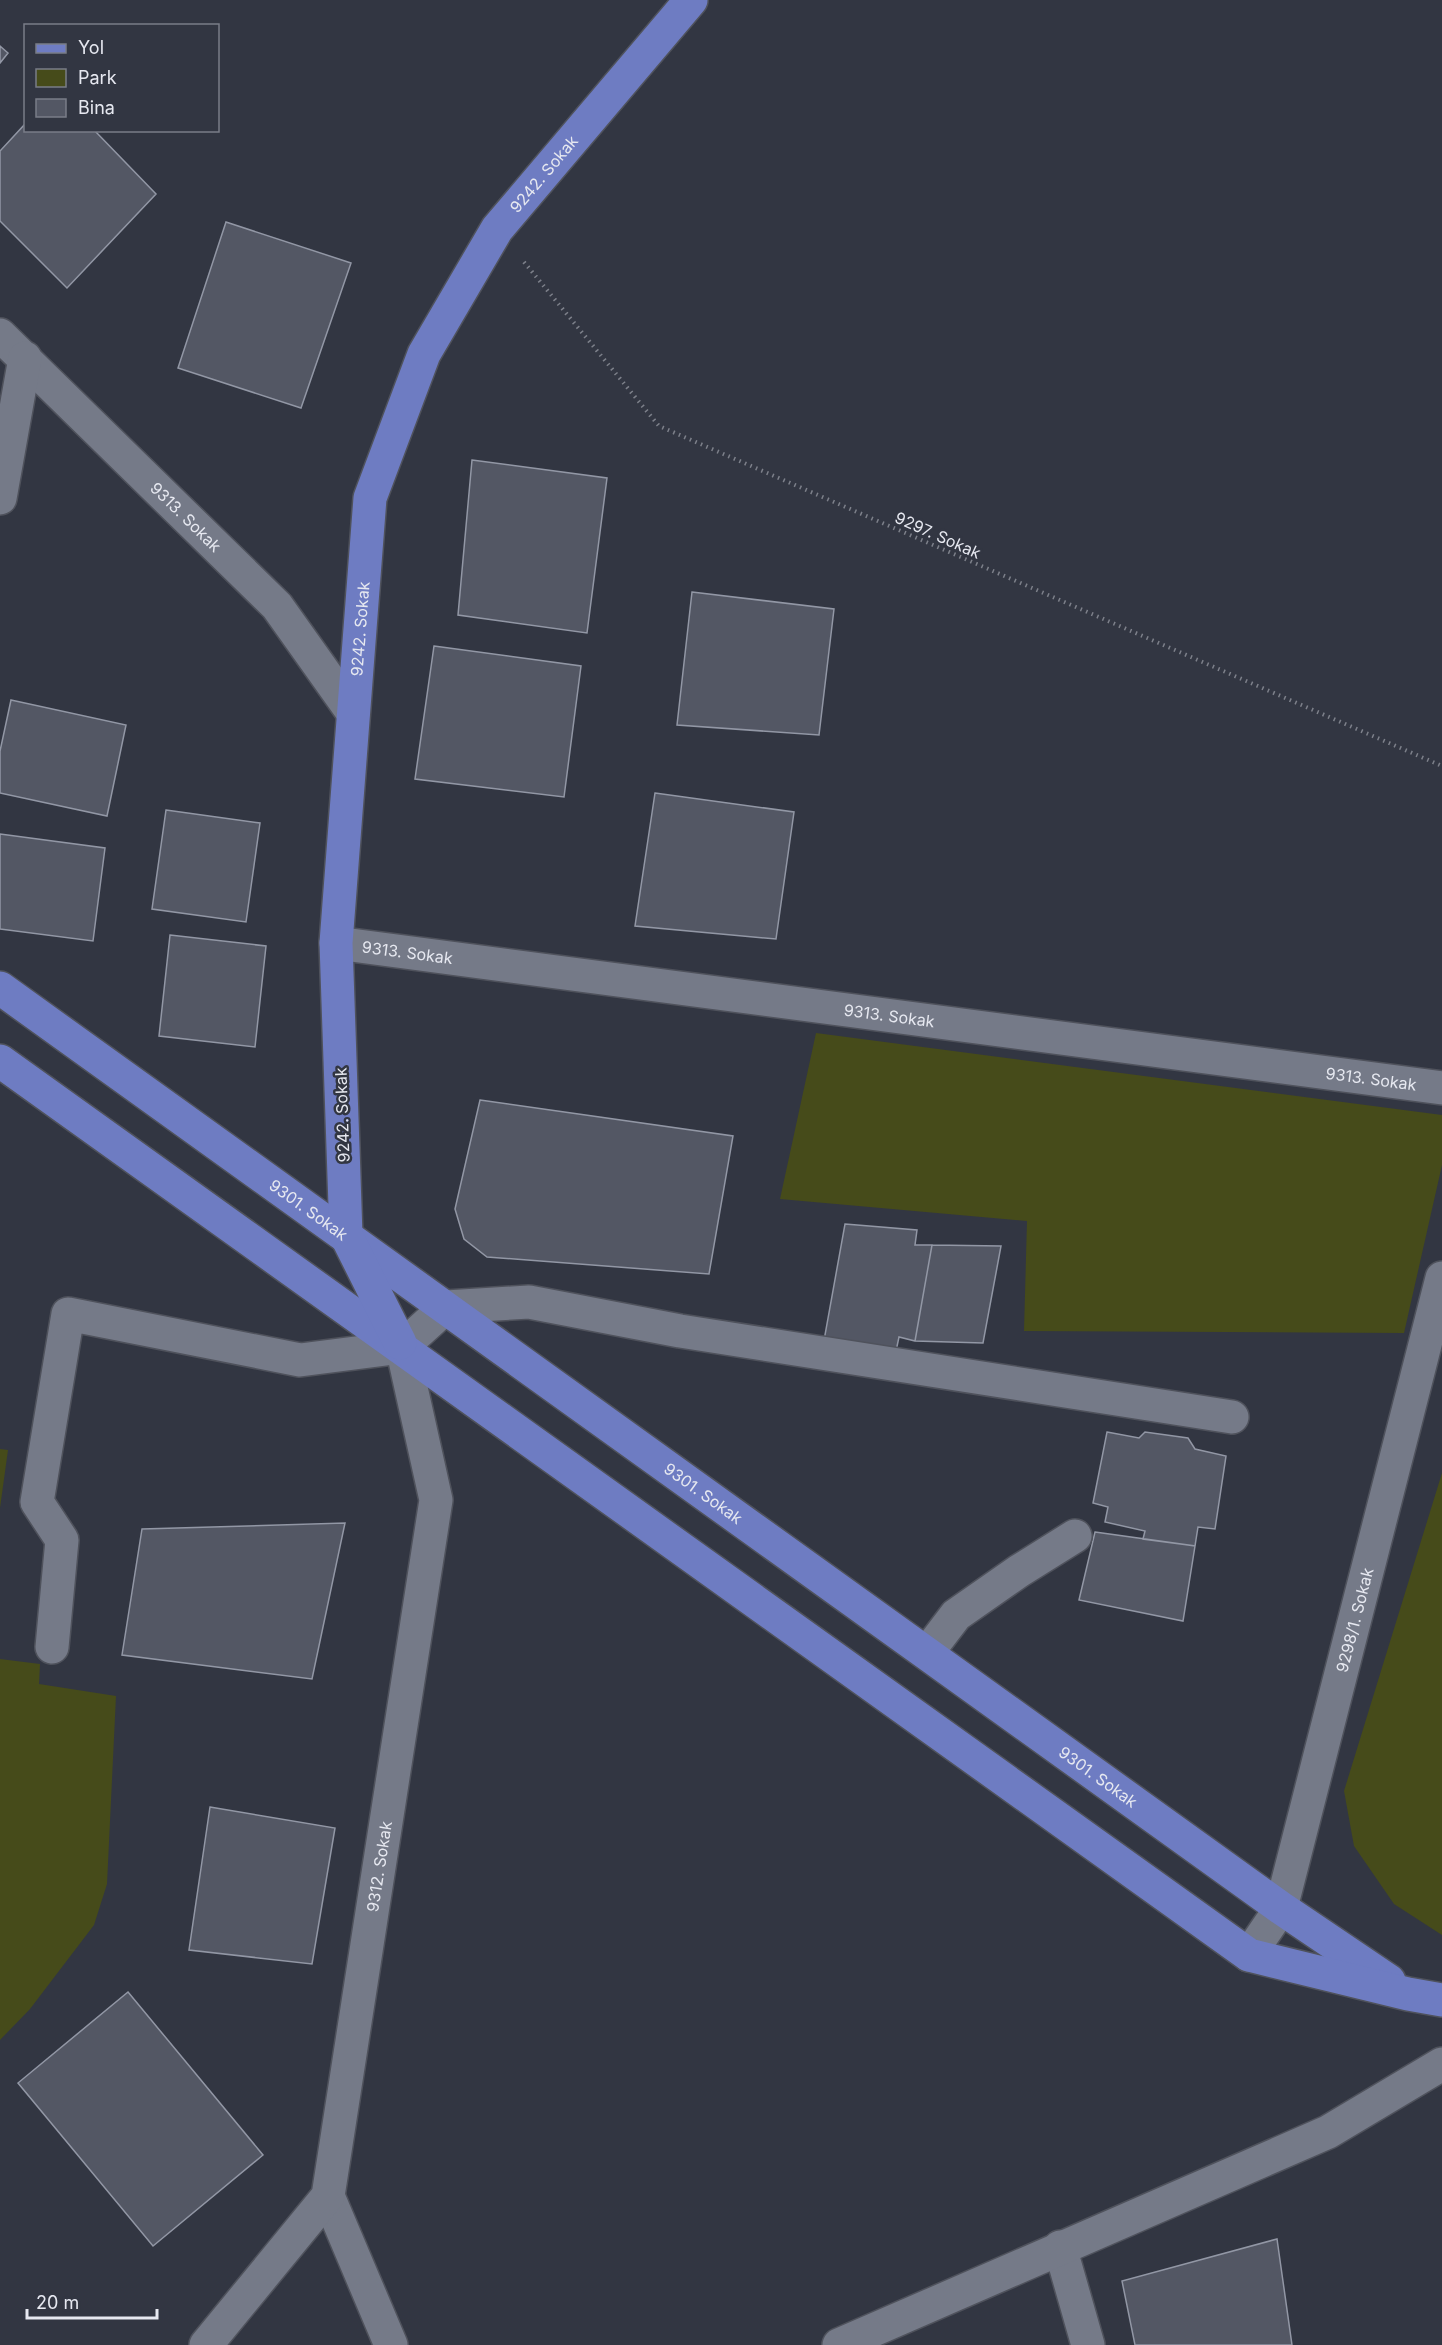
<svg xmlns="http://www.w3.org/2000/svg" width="1442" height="2345" font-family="Inter,sans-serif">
	<rect width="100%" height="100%" fill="#323642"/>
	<!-- green -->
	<path fill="#464b1a" d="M 816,1033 L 1442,1115 L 1442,1165 L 1404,1333 L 1024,1331 L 1027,1221 L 780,1199 Z
		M 0,1449 L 8,1450 L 0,1508 Z
		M 1442,1473 L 1442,1935 L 1394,1904 L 1354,1846 L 1344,1791 Z
		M 0,1659 L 40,1664 L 39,1684 L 116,1696 L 107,1884 L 94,1925 L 30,2009 L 0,2040 Z"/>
	<!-- building -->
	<path fill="#535764" stroke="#9297a5" stroke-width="1.5" d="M 0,46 L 8,53 L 0,63 Z
		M 26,123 L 26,130 L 94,130 L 156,194 L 67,288 L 0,221 L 0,151 Z
		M 226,222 L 351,263 L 301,408 L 178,368 Z
		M 472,460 L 607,478 L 587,633 L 458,615 Z
		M 692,592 L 834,609 L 819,735 L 677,725 Z
		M 434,646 L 581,666 L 564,797 L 415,779 Z
		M 11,700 L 126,725 L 107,816 L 0,793 L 0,751 Z
		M 655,793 L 794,812 L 776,939 L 635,926 Z
		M 166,810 L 260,823 L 246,922 L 152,909 Z
		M 0,834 L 105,848 L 93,941 L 0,929 Z
		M 170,935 L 266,946 L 255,1047 L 159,1036 Z
		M 480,1100 L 733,1136 L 709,1274 L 487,1257 L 464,1239 L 455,1209 Z
		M 845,1224 L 917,1230 L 915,1245 L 932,1245 L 915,1341 L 899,1337 L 895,1356 L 823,1346 Z
		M 932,1245 L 1001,1246 L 983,1343 L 915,1341 Z
		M 1107,1432 L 1139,1438 L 1145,1432 L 1188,1438 L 1195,1449 L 1226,1456 L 1215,1529 L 1198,1527 L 1195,1546 L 1143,1539 L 1145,1531 L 1105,1522 L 1108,1507 L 1093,1503 Z
		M 345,1523 L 312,1679 L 122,1655 L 142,1529 Z
		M 1095,1532 L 1195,1546 L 1183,1621 L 1079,1600 Z
		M 210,1807 L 335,1828 L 312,1964 L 189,1950 Z
		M 128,1992 L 263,2155 L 153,2246 L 18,2083 Z
		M 1277,2239 L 1292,2345 L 1135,2345 L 1122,2281 Z"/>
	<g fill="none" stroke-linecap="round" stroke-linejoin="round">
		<defs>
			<g id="minor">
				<path id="s1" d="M 0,335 L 277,606 L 353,713"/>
				<path d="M 0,498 L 25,358"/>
				<path id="s2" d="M 336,943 L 1442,1088"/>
				<path d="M 52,1647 L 62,1540 L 37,1502 L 68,1314 L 300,1360 L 402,1347 L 446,1307 L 529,1302 L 680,1331 L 1232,1417"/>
				<path d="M 927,1653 L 956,1615 L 1019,1571 L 1075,1536"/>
				<path id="s3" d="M 1249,1955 L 1281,1908 L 1442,1278"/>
				<path d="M 328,2196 L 391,2345"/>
				<path d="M 1060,2247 L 1088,2345"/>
				<path id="s4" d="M 206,2345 L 328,2196 L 436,1500 L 402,1347"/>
				<path d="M 839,2345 L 1328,2132 L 1442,2064"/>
			</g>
			<g id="major">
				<path id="s5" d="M 0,988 L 1281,1908 L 1389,1981"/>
				<path d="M 0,1061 L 1249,1955 L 1408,1994 L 1442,2000"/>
				<path id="s6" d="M 400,1343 L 346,1235 L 336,943 L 370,498 L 424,354 L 497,229 L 691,0"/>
			</g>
		</defs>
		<!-- minor casing -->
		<use href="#minor" stroke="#4f525c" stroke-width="36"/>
		<!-- major casing -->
		<use href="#major" stroke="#4f525c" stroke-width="36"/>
		<!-- path -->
		<path stroke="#7d808a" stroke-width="4" stroke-dasharray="1.5 4.5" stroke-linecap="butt" d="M 524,262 L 659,426 L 1442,766"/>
		<!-- minor -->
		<use href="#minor" stroke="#757a88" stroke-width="33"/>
		<!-- major -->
		<use href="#major" stroke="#6e7cc2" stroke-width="33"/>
	</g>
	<g text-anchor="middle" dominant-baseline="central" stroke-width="5" stroke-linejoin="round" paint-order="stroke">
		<!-- street labels -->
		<g font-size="16" fill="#e6e8f0" stroke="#323642">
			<text stroke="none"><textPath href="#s6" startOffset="1230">9242. Sokak</textPath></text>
			<text stroke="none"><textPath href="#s1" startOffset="260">9313. Sokak</textPath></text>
			<text transform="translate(938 535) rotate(24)">9297. Sokak</text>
			<text stroke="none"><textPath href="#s6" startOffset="728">9242. Sokak</textPath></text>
			<text stroke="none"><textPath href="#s2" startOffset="72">9313. Sokak</textPath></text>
			<text stroke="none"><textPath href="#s2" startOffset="558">9313. Sokak</textPath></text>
			<text stroke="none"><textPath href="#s2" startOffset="1044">9313. Sokak</textPath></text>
			<text transform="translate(342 1115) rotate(-92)">9242. Sokak</text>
			<text stroke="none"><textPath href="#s5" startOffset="380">9301. Sokak</textPath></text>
			<text stroke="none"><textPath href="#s5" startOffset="866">9301. Sokak</textPath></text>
			<text stroke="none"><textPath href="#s3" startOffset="354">9298/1. Sokak</textPath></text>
			<text stroke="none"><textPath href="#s5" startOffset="1352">9301. Sokak</textPath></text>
			<text stroke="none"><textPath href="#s4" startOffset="526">9312. Sokak</textPath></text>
		</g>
	</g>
	<!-- legend -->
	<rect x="24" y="24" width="195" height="108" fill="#323642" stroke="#7a7d88" stroke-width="1.5"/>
	<rect x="36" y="44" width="30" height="9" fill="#6e7cc2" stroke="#7a7d88" stroke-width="1.5"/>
	<text x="78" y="54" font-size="18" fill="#e6e8f0">Yol</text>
	<rect x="36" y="69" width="30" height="18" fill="#464b1a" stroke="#7a7d88" stroke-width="1.5"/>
	<text x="78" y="84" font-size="18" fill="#e6e8f0">Park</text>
	<rect x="36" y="99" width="30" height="18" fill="#535764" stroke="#7a7d88" stroke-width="1.5"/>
	<text x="78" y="114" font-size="18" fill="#e6e8f0">Bina</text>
	<!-- scale -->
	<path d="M27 2309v9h130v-9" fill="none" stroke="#e6e8f0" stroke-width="3"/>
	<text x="36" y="2309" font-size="18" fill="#e6e8f0" stroke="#323642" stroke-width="4.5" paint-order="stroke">20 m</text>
</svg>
